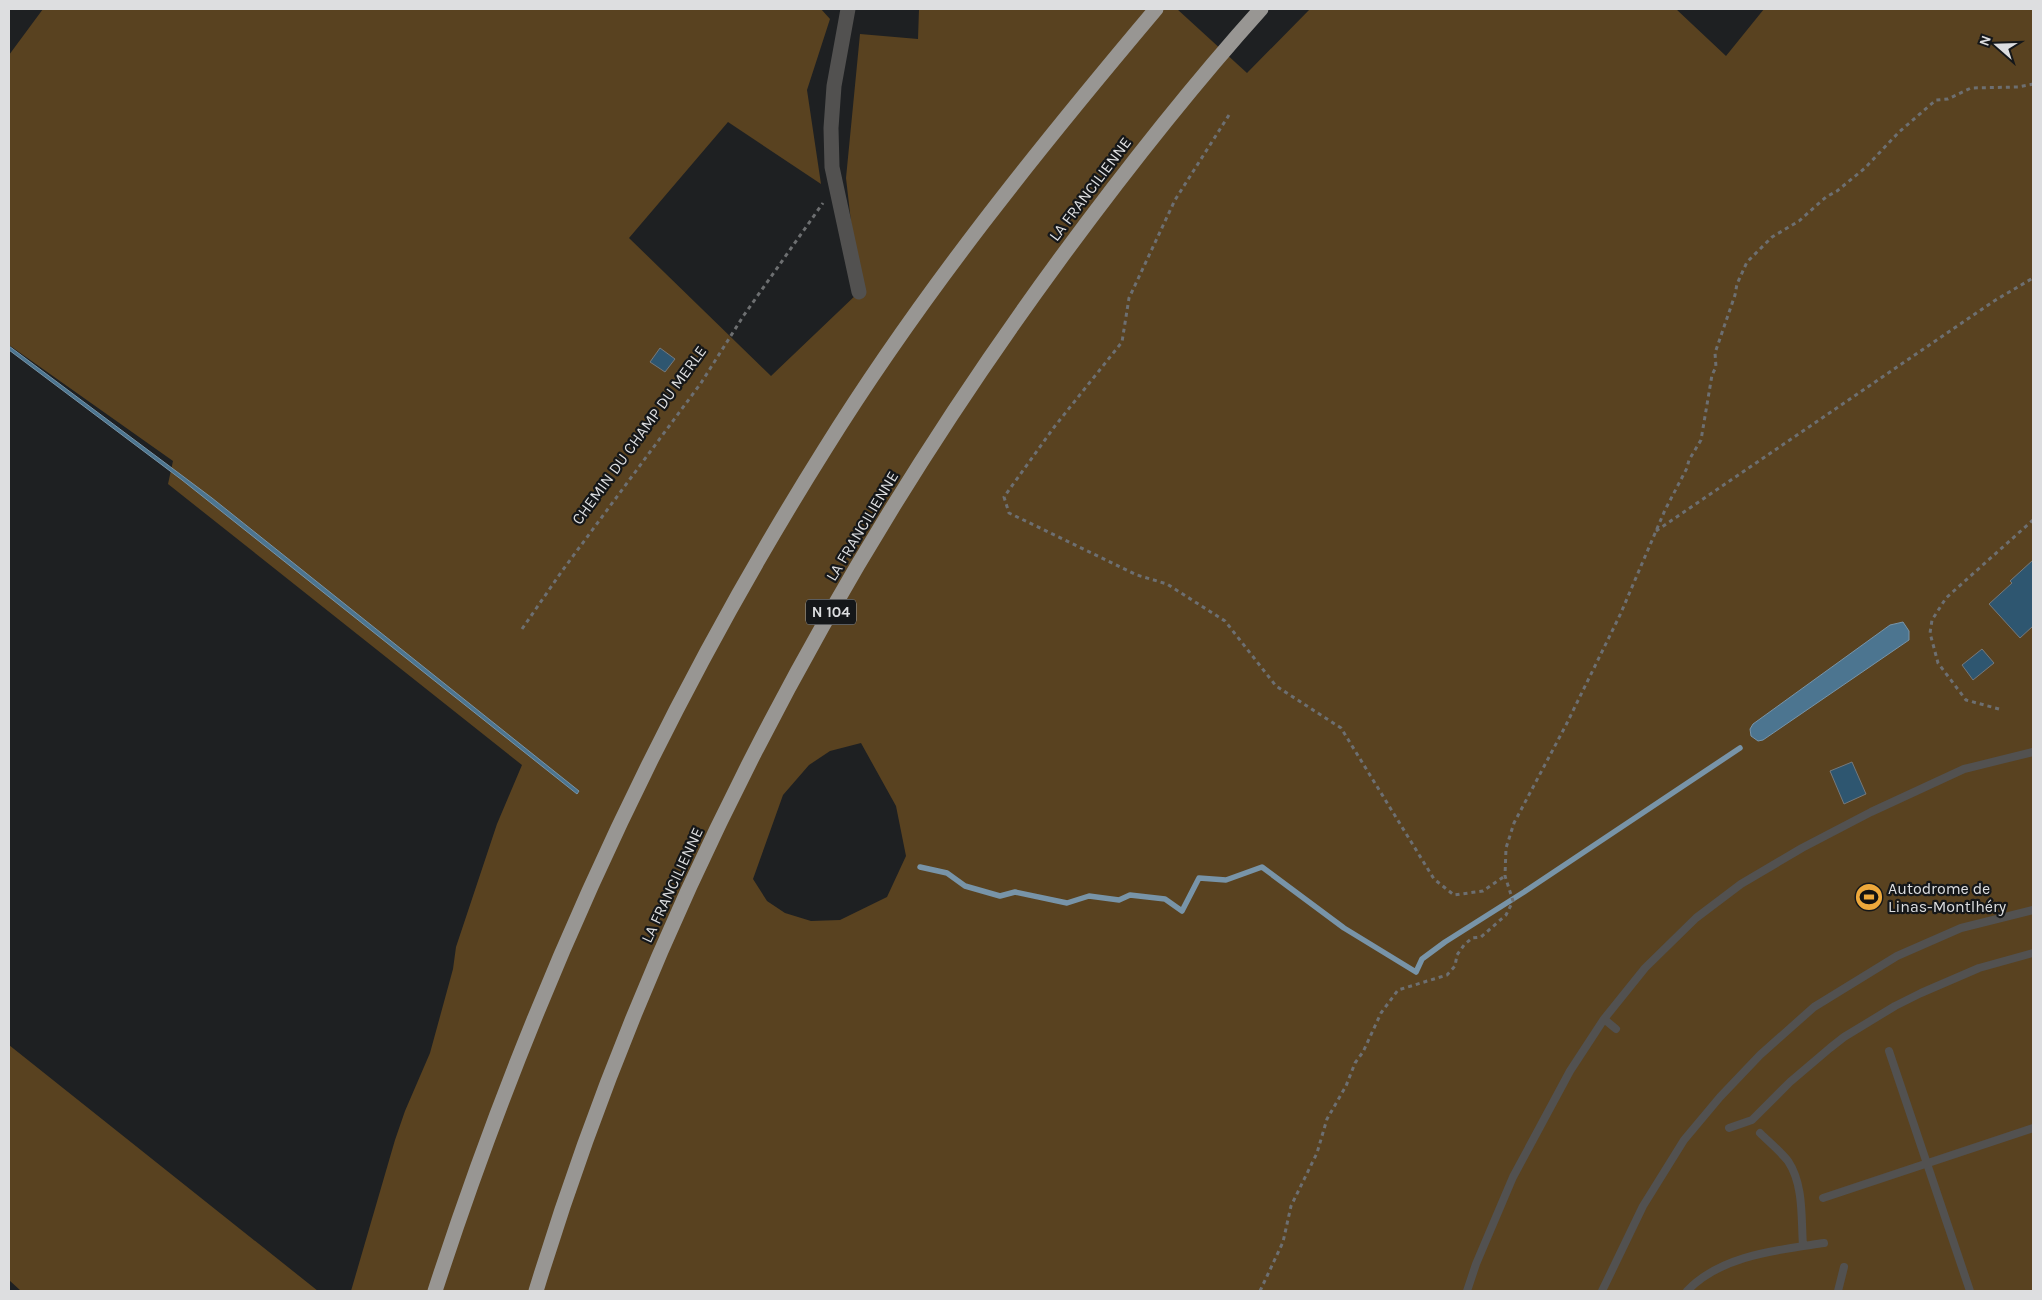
<svg xmlns="http://www.w3.org/2000/svg" width="2042" height="1300" font-family="Karla,sans-serif">
	<rect width="100%" height="100%" fill="#1e2022"/>
	<!-- green -->
	<path fill="#594220" fill-rule="evenodd" d="M 43,9 L 821,9 L 830,19 L 807,90 L 821,184 L 728,122 L 629,238 L 771,376 L 859,292 L 846,178 L 860,34 L 918,39 L 919,9 L 1177,9 L 1247,73 L 1310,9 L 1676,9 L 1726,56 L 1764,9 L 2033,9 L 2033,1291 L 351,1291 L 395,1140 L 405,1111 L 430,1053 L 453,969 L 456,947 L 497,824 L 522,765 L 168,484 L 173,461 L 9,345 L 9,55 ZM 861,743 L 896,806 L 906,856 L 887,897 L 840,920 L 811,921 L 785,913 L 767,901 L 753,879 L 783,795 L 809,765 L 830,751 Z
		M 9,1045 L 318,1291 L 21,1291 L 9,1280 Z"/>
	<!-- water -->
	<path fill="#4c7590" stroke="#7894a8" d="M 9,346 L 212,498 L 579,791 L 577,794 L 182,480 L 9,350 Z
		M 1903,622 L 1909,631 L 1909,640 L 1763,740 L 1758,741 L 1751,736 L 1750,729 L 1753,724 L 1890,625 Z"/>
	<g fill="none" stroke-linecap="round" stroke-linejoin="round">
		<!-- stream -->
		<path stroke="#7894a8" stroke-width="5.5" d="M 920,867 L 947,873 L 965,886 L 1000,896 L 1015,892 L 1067,903 L 1089,896 L 1119,900 L 1130,895 L 1165,899 L 1182,911 L 1199,878 L 1226,880 L 1262,867 L 1344,928 L 1416,972 L 1422,959 L 1445,942 L 1524,892 L 1740,748"/>
	</g>
	<!-- building -->
	<path fill="#2e5670" stroke="#76797b" d="M 660,348 L 675,359 L 665,372 L 650,362 Z
		M 2033,560 L 2033,626 L 2020,638 L 1989,604 L 2012,583 L 2010,581 Z
		M 1982,649 L 1994,663 L 1973,680 L 1962,665 Z
		M 1852,762 L 1866,794 L 1844,804 L 1830,771 Z"/>
	<g fill="none" stroke-linecap="round" stroke-linejoin="round">
		<!-- path -->
		<path stroke="#6d6f71" stroke-width="3" stroke-dasharray="4 4" stroke-linecap="butt" d="M 1229,115 L 1175,200 L 1129,298 L 1122,342 L 1055,426 L 1004,497 L 1009,513 L 1137,575 L 1167,584 L 1225,621 L 1276,686 L 1341,728 L 1434,879 L 1454,895 L 1483,891 L 1505,876
			M 1656,531 L 1994,301 L 2033,278
			M 522,629 L 562,571 L 701,383 L 744,315 L 823,203
			M 1999,709 L 1966,700 L 1938,663 L 1930,633 L 1932,620 L 1946,598 L 2033,520
			M 1260,1291 L 1283,1242 L 1291,1206 L 1317,1153 L 1327,1119 L 1346,1086 L 1355,1063 L 1363,1052 L 1381,1013 L 1398,990 L 1447,975 L 1455,966 L 1457,955 L 1464,945 L 1472,938 L 1481,937 L 1506,915 L 1513,901 L 1505,876 L 1506,848 L 1514,823 L 1566,725 L 1620,615 L 1665,510 L 1687,468 L 1689,460 L 1701,440 L 1712,375 L 1716,367 L 1715,353 L 1735,295 L 1737,284 L 1747,262 L 1772,237 L 1799,221 L 1826,197 L 1837,191 L 1865,168 L 1899,132 L 1936,100 L 1948,99 L 1971,88 L 2018,87 L 2033,84"/>
		<!-- lane -->
		<path stroke="#525150" stroke-width="8" d="M 1604,1019 L 1616,1029
			M 1889,1051 L 1970,1291
			M 1729,1128 L 1752,1120 L 1790,1082 L 1830,1048 L 1844,1037 L 1895,1006 L 1921,993 L 1979,968 L 2033,953
			M 1760,1133 C 1769,1142 1780,1151 1788,1161 C 1804,1185 1801,1218 1803,1246
			M 1823,1198 L 2033,1128
			M 1467,1291 L 1476,1264 L 1513,1177 L 1570,1071 L 1604,1019 L 1645,968 L 1696,918 L 1741,884 L 1802,848 L 1871,812 L 1964,769 L 2033,752
			M 1602,1291 L 1643,1206 L 1684,1140 L 1720,1097 L 1760,1055 L 1814,1007 L 1897,956 L 1961,928 L 2033,910
			M 1687,1291 C 1721,1255 1778,1250 1824,1243
			M 1838,1291 L 1844,1267"/>
		<!-- street -->
		<path stroke="#525150" stroke-width="15" d="M 848,9 L 834,86 L 831,128 L 832,167 L 859,292"/>
		<!-- highway -->
		<path stroke="#989693" stroke-width="15" d="M 435,1291 C 531,996 660,712 825,449 C 922,293 1038,149 1156,9
			M 536,1291 C 649,920 831,571 1060,259 C 1124,172 1189,89 1261,9"/>
	</g>
	<!-- icons -->
	<defs>
		<symbol id="stadium-disc" viewBox="-11 -11 22 22"><circle r="9.5" fill="#eda83b" stroke="#151719"/><path d="M0-5a6.5 5 0 1 0 0 10a6.5 5 0 1 0 0-10ZM-3.5-1.8h7v3.6h-7Z" fill="#111"/></symbol>
	</defs>
	<g fill-rule="evenodd">
		<use href="#stadium-disc" x="1853" y="881" width="32" height="32"/>
	</g>
	<g text-anchor="middle" dominant-baseline="central" stroke-width="4.5" stroke-linejoin="round" paint-order="stroke">
		<!-- shield labels -->
		<rect fill="#151719" stroke="#a1a2a4" stroke-width="1" x="806" y="599.5" width="50" height="25" rx="4"/>
		<g font-size="15" font-weight="bold" fill="#dddee0">
			<text x="831" y="612">N 104</text>
		</g>
		<!-- street labels -->
		<g font-size="16" fill="#dddee0" stroke="#151719">
			<text transform="translate(1090 189) rotate(-53)">LA FRANCILIENNE</text>
			<text transform="translate(639 435) rotate(-54)">CHEMIN DU CHAMP DU MERLE</text>
			<text transform="translate(862 526) rotate(-59)">LA FRANCILIENNE</text>
			<text transform="translate(672 885) rotate(-65)">LA FRANCILIENNE</text>
		</g>
		<!-- poi labels -->
		<g font-size="16" fill="#dddee0" stroke="#151719" text-anchor="start">
			<text x="1888" y="888">Autodrome de<tspan x="1888" dy="18">Linas-Montlhéry</tspan></text>
		</g>
	</g>
	<!-- border -->
	<rect width="2042" height="1300" fill="none" stroke="#dddee0" stroke-width="20"/>
	<!-- north arrow -->
	<g transform="translate(1997 45) rotate(290)" stroke="#151719" stroke-width="4" paint-order="stroke">
	<path d="M0-4L9 19L0 12L-9 19Z" fill="#dddee0"/>
	<text y="-8" font-size="14" font-weight="bold" text-anchor="middle" fill="#dddee0">N</text>
	</g>
</svg>
